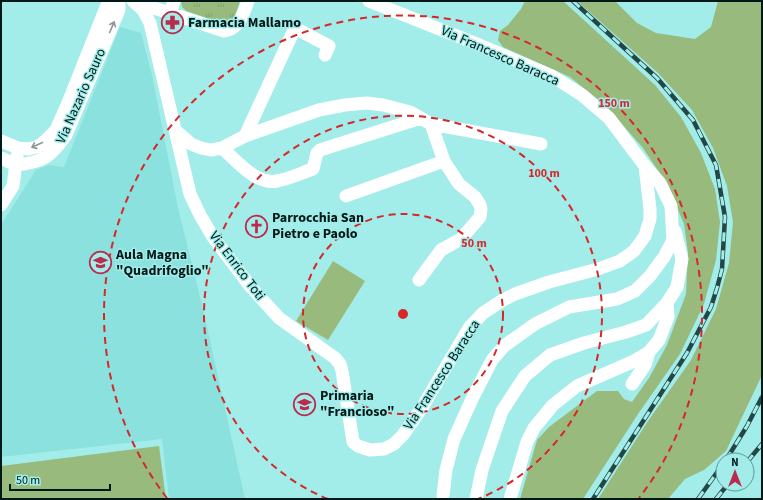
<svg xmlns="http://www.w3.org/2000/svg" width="763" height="500" font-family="'Source Sans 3',sans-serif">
	<defs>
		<pattern id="park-tufts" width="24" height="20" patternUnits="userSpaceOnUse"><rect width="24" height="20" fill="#98bb7d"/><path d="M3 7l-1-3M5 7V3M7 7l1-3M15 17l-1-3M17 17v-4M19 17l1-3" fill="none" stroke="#81a06b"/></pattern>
	</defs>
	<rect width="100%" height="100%" fill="#a2ece9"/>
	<!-- built -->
	<path fill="#8be1de" d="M 120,27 L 141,33 L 152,75 L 178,208 L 203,309 L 245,499 L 169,499 L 162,439 L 1,457 L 1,225 L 36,170 L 49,165 L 64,167 Z"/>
	<!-- green -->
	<path fill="#98bb7d" d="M 525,1 L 563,1 L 655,85 L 681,117 L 701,153 L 715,189 L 720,222 L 716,260 L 704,304 L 680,354 L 638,414 L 583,499 L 520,499 L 537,440 L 549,427 L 597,391 L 618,391 L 624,399 L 632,402 L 649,378 L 667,345 L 686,294 L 688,253 L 684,224 L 667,184 L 643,148 L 606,106 L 570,77 L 503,47 L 498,40 L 500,31 L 508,25 L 521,9 Z
		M 577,1 L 615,1 L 637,23 L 656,33 L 695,39 L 711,27 L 718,1 L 762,1 L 762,375 L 726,451 L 704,470 L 685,479 L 668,499 L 598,499 L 648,421 L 691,360 L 716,309 L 729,263 L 733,222 L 727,186 L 713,148 L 692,110 L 658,73 Z
		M 333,261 L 365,281 L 328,340 L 296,321 Z
		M 159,446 L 166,499 L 1,499 L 1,466 Z"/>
	<!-- park -->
	<path fill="url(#park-tufts)" d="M 181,1 L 240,1 C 237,9 235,22 225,24 L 186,11 L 182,7 Z"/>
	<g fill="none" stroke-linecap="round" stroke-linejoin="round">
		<!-- minor -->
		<path stroke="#fff" stroke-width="13" d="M 133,1 L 143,10 L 150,23 L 190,194 L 200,215 L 213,237 L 250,286 L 279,318 L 335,358 L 340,364 L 342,371 L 353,442 L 358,446 L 370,450 L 384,449 L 394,444 L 403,435 L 423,406 L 469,328 L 483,313 L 503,300 L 515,294 L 549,282 L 598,269 L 620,261 L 634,251 L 645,236 L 650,219 L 650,209 L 645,166 L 609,118 L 582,95 L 552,76 L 477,44 L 369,1
			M 136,2 L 224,31 C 240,29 243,14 248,1
			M 170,14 L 174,1
			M 176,131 L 191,144 L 201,148 L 211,150 L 222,148 L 245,136 L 319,110 L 345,105 L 366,103 L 383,105 L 410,112 L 431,124 L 541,144
			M 245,136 L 295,28 L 329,46 L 325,55
			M 1,141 L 18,148 L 28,149 L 37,147 L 43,143 L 56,130 L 68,103 L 107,5 L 110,1
			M 222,148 C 237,161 256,185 277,181 C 289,179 301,173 313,169 L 317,153 L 320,150 L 421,118
			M 1,158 L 16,165
			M 16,165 C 43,162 50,158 66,135 L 119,10 L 119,1
			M 346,196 L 444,161
			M 1,205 L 13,186 L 17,156
			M 419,280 L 441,250 L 461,239 L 480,217 L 481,209 L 480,205 L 475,197 L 459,184 L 444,161 L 431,124
			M 632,384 L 645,365 L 649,352
			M 443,495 L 446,470 L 454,439 L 472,399 L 492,360 L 504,346 L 535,324 L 569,307 L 617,299 L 635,291 L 650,276 L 664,257 L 673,240 L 671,206 L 660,183 L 645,166
			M 476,499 L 482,470 L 502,411 L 525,376 L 550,355 L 584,343 L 626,332 L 646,325 L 667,303 L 677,287 L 682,259 L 675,231
			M 510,499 L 527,442 L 534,428 L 553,405 L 577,386 L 632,362 L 649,352 L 659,340 L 668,317 L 667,303"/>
		<defs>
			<path id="rail" d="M 573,1 L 657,78 L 693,120 L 716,165 L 725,217 L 722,269 L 717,288 L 711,307 L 687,353 L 593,499
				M 726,460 L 747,426 L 762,397
				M 747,462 L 762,444
				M 698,499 L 723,464
				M 716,499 L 728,484"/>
		</defs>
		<!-- rail casing -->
		<use href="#rail" stroke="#244746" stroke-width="4.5"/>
		<!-- rail -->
		<use href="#rail" stroke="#a2ece9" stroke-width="3" stroke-dasharray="9" stroke-linecap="butt"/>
	</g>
	<!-- one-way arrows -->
	<defs><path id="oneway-shaft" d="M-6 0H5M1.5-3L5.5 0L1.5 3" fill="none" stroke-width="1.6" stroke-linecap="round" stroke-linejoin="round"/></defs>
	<g stroke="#8c9897">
		<use href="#oneway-shaft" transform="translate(112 27) rotate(-67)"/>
		<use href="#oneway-shaft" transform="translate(37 145) rotate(156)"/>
	</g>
	<!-- distance rings -->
	<g fill="none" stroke="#d62828" stroke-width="2" stroke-dasharray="7 5">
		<circle cx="403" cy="314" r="100"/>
		<path d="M328 499A199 199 0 1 1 478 499"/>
		<path d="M167 498A299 299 0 1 1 639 498"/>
	</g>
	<!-- icons -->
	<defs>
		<symbol id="pharmacy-ring" viewBox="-11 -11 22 22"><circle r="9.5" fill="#a2ece9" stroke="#bb2b4e" stroke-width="1.5"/><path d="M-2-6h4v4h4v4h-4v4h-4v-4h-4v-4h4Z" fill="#bb2b4e"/></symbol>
		<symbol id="church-ring" viewBox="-11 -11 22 22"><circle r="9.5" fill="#a2ece9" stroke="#bb2b4e" stroke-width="1.5"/><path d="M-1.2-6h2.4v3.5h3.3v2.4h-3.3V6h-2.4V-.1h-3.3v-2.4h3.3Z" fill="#bb2b4e"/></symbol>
		<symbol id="university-ring" viewBox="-11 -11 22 22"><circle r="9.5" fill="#a2ece9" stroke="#bb2b4e" stroke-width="1.5"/><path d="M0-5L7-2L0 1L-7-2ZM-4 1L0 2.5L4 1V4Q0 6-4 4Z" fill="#bb2b4e"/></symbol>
		<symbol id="school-ring" viewBox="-11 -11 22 22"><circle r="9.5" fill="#a2ece9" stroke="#bb2b4e" stroke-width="1.5"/><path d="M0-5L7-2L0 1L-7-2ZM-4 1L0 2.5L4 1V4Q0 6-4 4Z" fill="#bb2b4e"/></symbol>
	</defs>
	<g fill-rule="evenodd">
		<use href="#pharmacy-ring" x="160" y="10" width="25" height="25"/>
		<use href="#church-ring" x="244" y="214" width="25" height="25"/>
		<use href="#university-ring" x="88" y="250" width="25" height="25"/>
		<use href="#school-ring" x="292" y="392" width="25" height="25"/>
	</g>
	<g text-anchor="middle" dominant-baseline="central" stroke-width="3" stroke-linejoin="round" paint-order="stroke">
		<!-- poi labels -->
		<g font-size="14" font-weight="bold" fill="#001918" stroke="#a2ece9" text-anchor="start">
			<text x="188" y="23">Farmacia Mallamo</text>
			<text x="272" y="218">Parrocchia San<tspan x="272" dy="16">Pietro e Paolo</tspan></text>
			<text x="116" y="255">Aula Magna<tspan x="116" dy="16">"Quadrifoglio"</tspan></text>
			<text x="320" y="396">Primaria<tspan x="320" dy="16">"Francioso"</tspan></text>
		</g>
		<!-- street labels -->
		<g font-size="14" fill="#001918" stroke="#a2ece9">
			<text transform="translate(500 56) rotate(24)">Via Francesco Baracca</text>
			<text transform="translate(81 96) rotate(-66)">Via Nazario Sauro</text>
			<text transform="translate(237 266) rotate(53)">Via Enrico Toti</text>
			<text transform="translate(442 375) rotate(-57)">Via Francesco Baracca</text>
		</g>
	</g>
	<circle cx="403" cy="314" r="6" fill="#d62828" stroke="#a2ece9" stroke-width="2"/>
	<g font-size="12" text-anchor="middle" font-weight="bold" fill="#d62828" stroke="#a2ece9" stroke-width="3" stroke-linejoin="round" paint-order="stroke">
		<text x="614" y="107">150 m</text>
		<text x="544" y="177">100 m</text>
		<text x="474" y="247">50 m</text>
	</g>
	<!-- border -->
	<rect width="763" height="500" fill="none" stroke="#001918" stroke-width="4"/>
	<!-- north arrow -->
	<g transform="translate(735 472)"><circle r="19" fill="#a2ece9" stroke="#619895"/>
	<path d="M0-3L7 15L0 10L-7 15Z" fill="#bb2b4e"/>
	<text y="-6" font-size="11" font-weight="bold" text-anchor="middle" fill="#001918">N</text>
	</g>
	<!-- scale -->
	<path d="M10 484v6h100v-6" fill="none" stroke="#001918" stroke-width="2"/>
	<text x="16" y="484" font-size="12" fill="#001918" stroke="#a2ece9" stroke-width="3" paint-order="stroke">50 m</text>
</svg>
